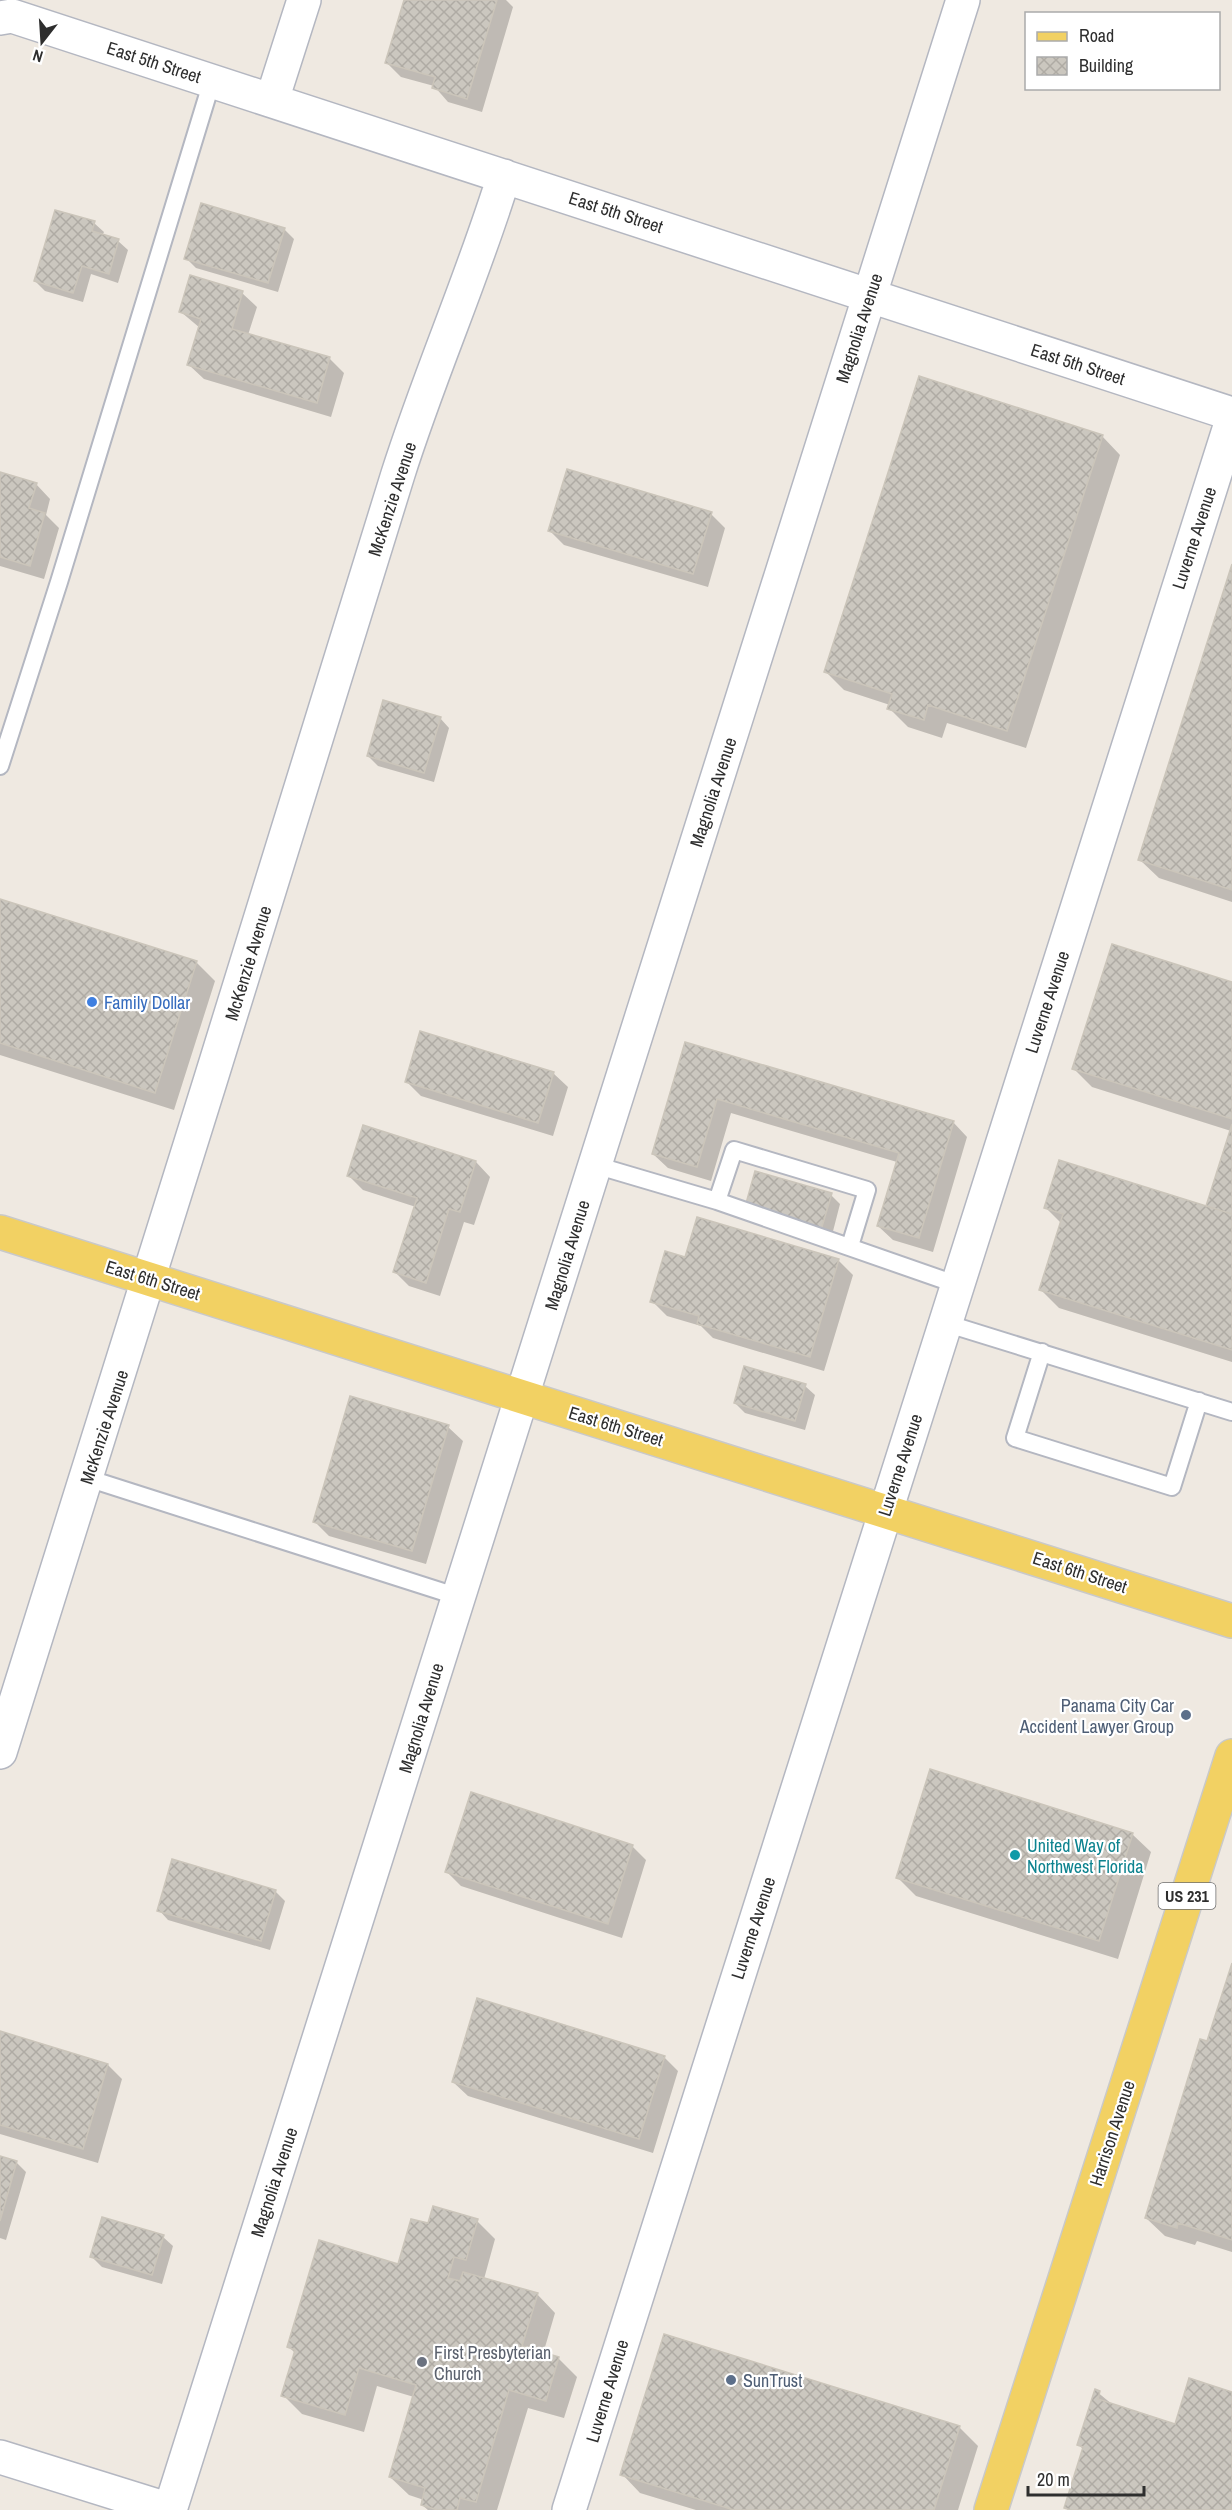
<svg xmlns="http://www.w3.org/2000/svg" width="1232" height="2510" font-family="'Archivo Narrow',sans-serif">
	<defs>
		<pattern id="building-cross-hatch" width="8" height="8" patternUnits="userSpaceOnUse" patternTransform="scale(1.5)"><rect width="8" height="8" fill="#cbc7bf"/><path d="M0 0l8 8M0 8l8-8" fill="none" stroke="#afaba4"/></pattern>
	</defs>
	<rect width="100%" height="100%" fill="#efe9e1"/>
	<!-- shadow -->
	<path fill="#0003" d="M 405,0 L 506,0 L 513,7 L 482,112 L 448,102 L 434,86 L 401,77 L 387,63 Z
		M 94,223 L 104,232 L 102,236 L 118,241 L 128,250 L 118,283 L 91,274 L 83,302 L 45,291 L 35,281 Z
		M 284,229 L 294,239 L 278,292 L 196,268 L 186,258 Z
		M 242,293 L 257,307 L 248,335 L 330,359 L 344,373 L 331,417 L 204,379 L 189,365 L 200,328 L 181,312 Z
		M 1102,436 L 1120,455 L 1026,748 L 947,723 L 942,738 L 908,727 L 889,708 L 890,705 L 844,690 L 825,671 Z
		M 0,474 L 36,484 L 50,499 L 46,515 L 59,528 L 44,579 L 0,566 Z
		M 711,514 L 725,528 L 708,587 L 564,545 L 550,531 Z
		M 1232,569 L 1232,902 L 1159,878 L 1140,860 Z
		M 440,718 L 449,728 L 434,782 L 378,766 L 368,756 Z
		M 0,900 L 196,962 L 215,981 L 174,1110 L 0,1055 Z
		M 1232,983 L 1232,1362 L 1059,1308 L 1041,1290 L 1062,1224 L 1045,1207 L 1207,1208 L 1231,1131 L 1092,1087 L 1074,1069 Z
		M 686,1043 L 953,1122 L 967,1137 L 933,1252 L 893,1240 L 878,1226 L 897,1162 L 731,1113 L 711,1181 L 668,1168 L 653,1154 Z
		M 553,1073 L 568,1087 L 553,1136 L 421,1096 L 406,1081 Z
		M 476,1162 L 490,1177 L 474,1225 L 464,1222 L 440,1296 L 409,1286 L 395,1272 L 416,1207 L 363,1190 L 348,1175 Z
		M 831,1195 L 840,1204 L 831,1239 L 756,1217 Z
		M 686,1259 L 838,1260 L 853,1275 L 824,1371 L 713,1338 L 701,1326 L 667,1316 L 652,1301 Z
		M 805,1386 L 815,1395 L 805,1430 L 745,1413 L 735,1403 Z
		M 351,1398 L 448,1427 L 463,1441 L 426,1564 L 329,1536 L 315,1522 Z
		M 1132,1834 L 1151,1852 L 1118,1959 L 916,1896 L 898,1878 Z
		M 632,1846 L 646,1860 L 622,1938 L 461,1886 L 447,1872 Z
		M 275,1891 L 285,1901 L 270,1950 L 168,1920 L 159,1910 Z
		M 1232,1968 L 1232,2252 L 1197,2241 L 1195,2245 L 1165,2236 L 1146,2218 L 1208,2043 Z
		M 0,2033 L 108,2065 L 122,2079 L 98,2163 L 0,2134 Z
		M 664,2057 L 678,2071 L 653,2153 L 468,2096 L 453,2082 Z
		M 0,2157 L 16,2162 L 26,2172 L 6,2240 L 0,2238 Z
		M 477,2221 L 495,2239 L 484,2279 L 537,2294 L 555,2313 L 543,2354 L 558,2358 L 577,2377 L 564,2418 L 528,2408 L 497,2510 L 428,2510 L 422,2505 L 424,2500 L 409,2495 L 390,2477 L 414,2397 L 377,2386 L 364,2432 L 302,2414 L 283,2395 L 295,2353 L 289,2347 L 399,2266 L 429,2225 Z
		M 163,2237 L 173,2246 L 162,2284 L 102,2267 L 92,2257 Z
		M 665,2336 L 960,2428 L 978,2446 L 958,2510 L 696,2510 L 640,2493 L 622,2474 Z
		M 1096,2391 L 1113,2405 L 1176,2426 L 1232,2393 L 1232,2510 L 1068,2510 L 1065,2507 L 1084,2450 L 1079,2445 Z"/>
	<!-- building -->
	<path fill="url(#building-cross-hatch)" stroke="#cbc5ba" stroke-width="1.5" d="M 404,0 L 497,0 L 467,99 L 432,88 L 435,77 L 385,63 Z
		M 201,203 L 285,228 L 268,283 L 184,259 Z
		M 55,210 L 95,221 L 92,231 L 119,239 L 109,274 L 82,266 L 73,293 L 34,281 Z
		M 190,275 L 243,291 L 232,329 L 330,357 L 317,403 L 187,365 L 201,319 L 179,312 Z
		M 919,376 L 1103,435 L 1007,731 L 928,705 L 924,720 L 887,709 L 892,694 L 824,672 Z
		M 567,469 L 712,512 L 693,574 L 548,531 Z
		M 0,472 L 37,483 L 29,508 L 45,513 L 30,566 L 0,557 Z
		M 1232,564 L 1232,890 L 1138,860 Z
		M 383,700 L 441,717 L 424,773 L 367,756 Z
		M 0,899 L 197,961 L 155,1093 L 0,1043 Z
		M 1112,944 L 1232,982 L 1232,1119 L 1072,1069 Z
		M 420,1031 L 554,1072 L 538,1123 L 405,1082 Z
		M 685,1042 L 954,1121 L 919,1238 L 877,1226 L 899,1153 L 717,1099 L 697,1167 L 652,1154 Z
		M 1232,1124 L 1232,1214 L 1206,1206 Z
		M 363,1125 L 476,1161 L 460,1212 L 449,1209 L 426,1283 L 393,1272 L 417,1198 L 347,1176 Z
		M 1059,1160 L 1232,1214 L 1232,1350 L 1039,1290 L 1063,1214 L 1044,1208 Z
		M 755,1171 L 832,1193 L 821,1230 L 745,1207 Z
		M 697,1217 L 839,1259 L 810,1357 L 697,1324 L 699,1316 L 650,1302 L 665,1251 L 685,1257 Z
		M 744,1366 L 806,1384 L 795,1421 L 734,1403 Z
		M 350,1396 L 449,1425 L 412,1551 L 313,1522 Z
		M 930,1769 L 1133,1833 L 1099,1941 L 896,1878 Z
		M 471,1792 L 633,1845 L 608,1924 L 445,1872 Z
		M 172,1859 L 276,1890 L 261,1941 L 157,1911 Z
		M 1232,1963 L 1232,2240 L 1178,2223 L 1177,2228 L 1145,2218 L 1200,2039 L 1207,2041 Z
		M 477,1998 L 665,2056 L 639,2139 L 452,2082 Z
		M 0,2031 L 108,2064 L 83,2149 L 0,2125 Z
		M 0,2156 L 17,2161 L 0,2221 Z
		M 433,2206 L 478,2219 L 466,2260 L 454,2257 L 448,2278 L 460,2281 L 463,2272 L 538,2293 L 522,2346 L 559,2357 L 546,2401 L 509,2390 L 476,2502 L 460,2498 L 457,2510 L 438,2510 L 421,2505 L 425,2488 L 389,2477 L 416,2385 L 359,2368 L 345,2415 L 281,2396 L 295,2350 L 287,2347 L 319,2240 L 398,2264 L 411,2219 L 428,2223 Z
		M 102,2217 L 164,2235 L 152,2275 L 90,2257 Z
		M 664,2334 L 960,2426 L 934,2510 L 734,2510 L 620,2475 Z
		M 1189,2378 L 1232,2392 L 1232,2510 L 1071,2510 L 1064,2508 L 1083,2447 L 1077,2445 L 1095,2389 L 1100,2391 L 1098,2399 L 1175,2424 Z"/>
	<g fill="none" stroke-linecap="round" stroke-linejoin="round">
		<defs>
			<path id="lane" d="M 0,766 L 59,582 L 212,81
				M 595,1165 L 717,1201 L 958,1285
				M 717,1201 L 734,1150 L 867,1190 L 850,1246
				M 945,1323 L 1232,1412
				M 1042,1352 L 1015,1438 L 1172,1487 L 1199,1401
				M 87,1478 L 459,1597"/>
			<path id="street" d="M 0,18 L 12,16 L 1232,414
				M 272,100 L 304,0
				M 0,1752 C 135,1327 266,900 398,474 C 430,373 473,277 504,176
				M 0,2457 L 170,2510
				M 170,2510 L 963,0
				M 569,2510 L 1232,420"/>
			<path id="primary" d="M 0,1232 L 1232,1621
				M 991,2510 L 1232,1756"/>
		</defs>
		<!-- lane casing -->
		<use href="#lane" stroke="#b4b7c1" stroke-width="20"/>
		<!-- street casing -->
		<use href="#street" stroke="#b4b7c1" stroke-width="36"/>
		<!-- primary casing -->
		<use href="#primary" stroke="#c9c9c9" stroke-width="36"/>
		<!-- lane -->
		<use href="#lane" stroke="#fff" stroke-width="16"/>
		<!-- street -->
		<use href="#street" stroke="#fff" stroke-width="33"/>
		<!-- primary -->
		<use href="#primary" stroke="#f2d163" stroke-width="33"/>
	</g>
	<!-- markers -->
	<circle fill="#3f7fe0" stroke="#fff" stroke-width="2" cx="92" cy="1002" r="6"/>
	<g fill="#5c6f8a" stroke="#fff" stroke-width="2">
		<circle cx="1186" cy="1715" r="6"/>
		<circle cx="731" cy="2380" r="6"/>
	</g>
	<circle fill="#0f9aa8" stroke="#fff" stroke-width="2" cx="1015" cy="1855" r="6"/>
	<circle fill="#6b7280" stroke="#fff" stroke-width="2" cx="422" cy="2362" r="6"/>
	<g text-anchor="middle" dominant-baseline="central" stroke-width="4.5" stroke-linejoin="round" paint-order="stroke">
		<!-- shield labels -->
		<rect fill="#fff" stroke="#6d6d6d" stroke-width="1.5" x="1158.5" y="1883" width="57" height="26" rx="4.5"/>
		<g font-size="16" font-weight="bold" fill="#2e2e2e">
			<text x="1187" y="1896">US 231</text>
		</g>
		<!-- street labels -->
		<g font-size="18" fill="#2e2e2e" stroke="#fff">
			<text transform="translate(154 62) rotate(18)">East 5th Street</text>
			<text transform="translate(616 212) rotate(18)">East 5th Street</text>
			<text transform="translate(859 328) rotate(-72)">Magnolia Avenue</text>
			<text transform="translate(1078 364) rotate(18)">East 5th Street</text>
			<text transform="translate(392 499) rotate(-72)">McKenzie Avenue</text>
			<text transform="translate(1194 538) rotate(-72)">Luverne Avenue</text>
			<text transform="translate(713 792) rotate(-72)">Magnolia Avenue</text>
			<text transform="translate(248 963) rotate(-73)">McKenzie Avenue</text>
			<text transform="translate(1047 1002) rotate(-72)">Luverne Avenue</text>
			<text transform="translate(567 1255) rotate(-73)">Magnolia Avenue</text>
			<text transform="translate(153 1280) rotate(17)">East 6th Street</text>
			<text transform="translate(616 1426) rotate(17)">East 6th Street</text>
			<text transform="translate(104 1427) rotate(-72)">McKenzie Avenue</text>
			<text transform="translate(900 1465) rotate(-72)">Luverne Avenue</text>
			<text transform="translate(1080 1572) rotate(18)">East 6th Street</text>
			<text transform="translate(421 1718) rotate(-73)">Magnolia Avenue</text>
			<text transform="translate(753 1928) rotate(-72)">Luverne Avenue</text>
			<text transform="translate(1112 2133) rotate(-72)">Harrison Avenue</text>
			<text transform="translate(274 2182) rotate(-72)">Magnolia Avenue</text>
			<text transform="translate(607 2391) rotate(-73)">Luverne Avenue</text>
		</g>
		<!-- shop labels -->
		<g font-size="18" fill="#366cbe" stroke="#fff" text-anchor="start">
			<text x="104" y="1002">Family Dollar</text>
		</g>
		<!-- service labels -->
		<g font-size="18" fill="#4e5e75" stroke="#fff" text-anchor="end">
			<text x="1174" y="1705">Panama City Car<tspan x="1174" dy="21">Accident Lawyer Group</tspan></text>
			<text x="743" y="2380" text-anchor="start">SunTrust</text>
		</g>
		<!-- culture labels -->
		<g font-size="18" fill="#0d838f" stroke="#fff" text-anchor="start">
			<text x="1027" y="1845">United Way of<tspan x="1027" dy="21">Northwest Florida</tspan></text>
		</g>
		<!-- worship labels -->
		<g font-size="18" fill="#5b616d" stroke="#fff" text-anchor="start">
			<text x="434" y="2352">First Presbyterian<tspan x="434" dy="21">Church</tspan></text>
		</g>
	</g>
	<!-- legend -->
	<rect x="1025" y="12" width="195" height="78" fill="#ffffff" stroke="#ababab" stroke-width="1.5"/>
	<rect x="1037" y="32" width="30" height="9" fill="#f2d163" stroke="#ababab" stroke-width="1.5"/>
	<text x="1079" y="42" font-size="18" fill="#2e2e2e">Road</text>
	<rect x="1037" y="57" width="30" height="18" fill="url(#building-cross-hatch)" stroke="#ababab" stroke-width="1.5"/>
	<text x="1079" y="72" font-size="18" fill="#2e2e2e">Building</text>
	<!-- north arrow -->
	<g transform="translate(42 42) rotate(197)" stroke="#ffffff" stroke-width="4.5" paint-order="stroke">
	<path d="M0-4.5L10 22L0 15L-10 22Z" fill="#2e2e2e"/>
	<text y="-9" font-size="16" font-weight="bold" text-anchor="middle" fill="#2e2e2e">N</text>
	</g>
	<!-- scale -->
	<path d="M1028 2486v9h116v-9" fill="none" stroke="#2e2e2e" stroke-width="3"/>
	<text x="1037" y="2486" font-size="18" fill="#2e2e2e" stroke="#ffffff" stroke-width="4.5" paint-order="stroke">20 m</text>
</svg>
